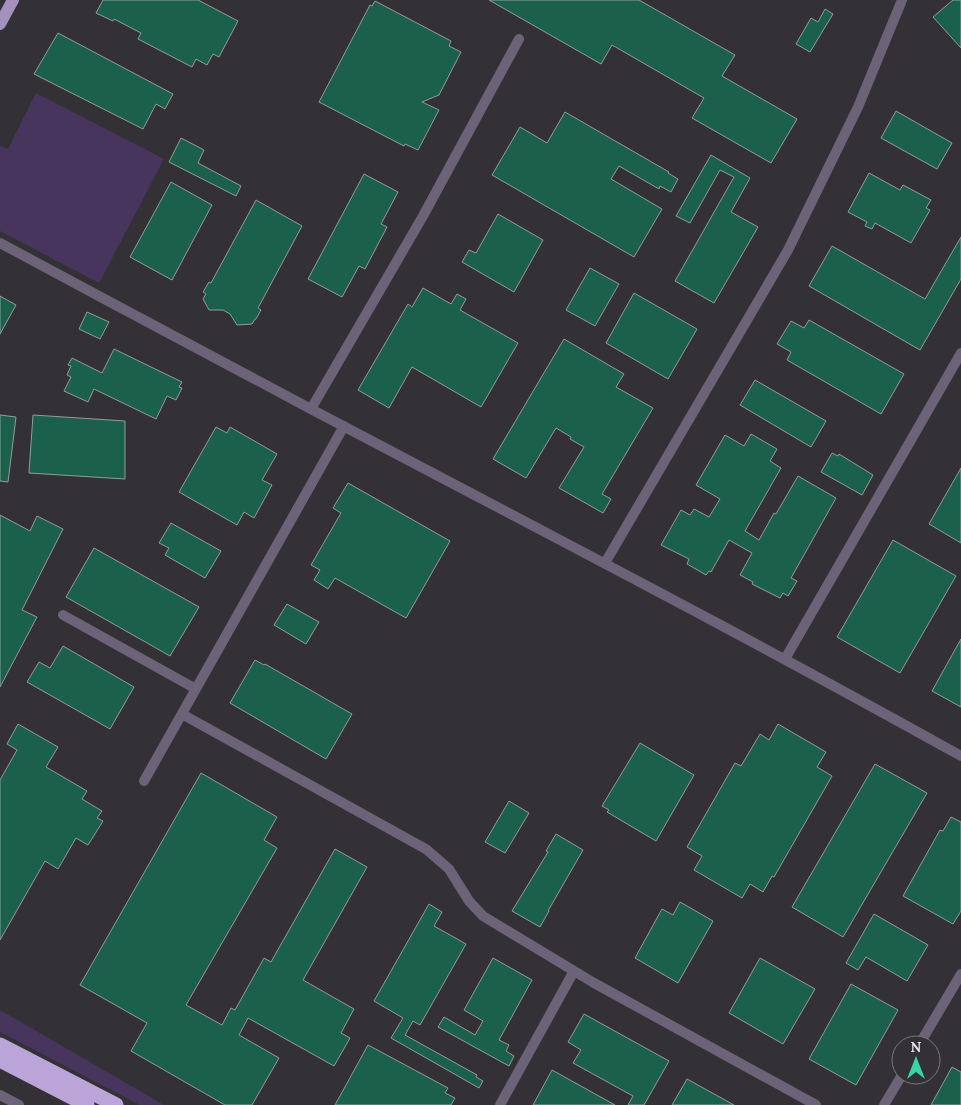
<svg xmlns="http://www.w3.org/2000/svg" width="961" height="1105" font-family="Lora,serif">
	<rect width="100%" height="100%" fill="#333135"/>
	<!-- green -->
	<path fill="#48355d" d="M 36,93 L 164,159 L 99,283 L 0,231 L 0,146 L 8,149 Z
		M 0,1010 L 7,1014 L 164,1105 L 140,1105 L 0,1032 Z"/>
	<!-- building -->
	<path fill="#1b604a" stroke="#969b99" d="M 103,0 L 198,0 L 238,21 L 219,57 L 213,54 L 207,65 L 196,59 L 192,67 L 138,39 L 141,33 L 114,19 L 113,21 L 96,13 Z
		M 489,0 L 639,0 L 735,55 L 722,76 L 797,119 L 771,163 L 692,118 L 704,98 L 612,45 L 601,64 Z
		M 953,0 L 961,0 L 961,48 L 933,17 Z
		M 375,1 L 451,41 L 449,46 L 461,52 L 439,95 L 422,102 L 439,110 L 418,150 L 405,144 L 404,146 L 319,102 L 370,5 L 372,6 Z
		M 825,9 L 833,14 L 810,52 L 796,44 L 811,18 L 818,22 Z
		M 58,33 L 173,94 L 165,109 L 156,104 L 143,129 L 34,74 Z
		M 896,111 L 952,143 L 937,169 L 881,138 Z
		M 565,112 L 669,172 L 668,173 L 678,179 L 671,192 L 660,186 L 659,189 L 619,166 L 611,179 L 662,209 L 634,257 L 492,175 L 520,127 L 547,143 Z
		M 181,138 L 204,150 L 198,163 L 241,186 L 236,196 L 169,162 Z
		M 711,155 L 750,178 L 731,212 L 758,227 L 714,303 L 675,281 L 734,177 L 720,170 L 690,223 L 676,216 Z
		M 869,173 L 900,190 L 903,185 L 931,200 L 926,208 L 930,210 L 911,243 L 875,223 L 872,229 L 865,226 L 867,222 L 848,212 Z
		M 364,174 L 398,192 L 381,224 L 387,227 L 365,269 L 359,266 L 342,297 L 308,279 Z
		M 171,182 L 212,205 L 172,280 L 130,257 Z
		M 256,200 L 302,226 L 258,308 L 261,310 L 256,319 L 255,319 L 252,324 L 237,325 L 230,314 L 223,310 L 209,310 L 203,299 L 206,294 L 203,292 L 209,282 L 211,283 Z
		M 498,214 L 543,240 L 514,292 L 462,262 L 469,250 L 476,253 Z
		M 961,237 L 961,279 L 920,350 L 809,286 L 832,246 L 925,299 Z
		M 590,268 L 619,284 L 595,326 L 566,310 Z
		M 423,288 L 451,304 L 457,294 L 466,299 L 460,310 L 518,343 L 481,407 L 412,367 L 389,408 L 358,390 L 408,304 L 412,307 Z
		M 634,293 L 697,329 L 668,379 L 606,343 Z
		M 0,296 L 16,305 L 0,334 Z
		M 87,312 L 109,322 L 100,339 L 79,329 Z
		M 809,320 L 904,374 L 881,414 L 787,360 L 791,352 L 777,344 L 791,321 L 804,328 Z
		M 564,339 L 624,374 L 616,387 L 653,408 L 602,494 L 611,499 L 603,513 L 559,488 L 584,447 L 570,439 L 571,437 L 556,428 L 526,478 L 493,459 Z
		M 114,349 L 182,382 L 179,387 L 182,388 L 176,400 L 167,396 L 156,419 L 94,389 L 88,402 L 64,391 L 71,377 L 67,375 L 71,366 L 68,365 L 72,358 L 102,373 Z
		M 755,380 L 826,421 L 811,447 L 740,405 Z
		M 0,415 L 16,417 L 8,482 L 0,481 Z
		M 33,415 L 125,421 L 125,479 L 29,473 Z
		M 216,427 L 227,433 L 230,427 L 277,454 L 262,480 L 272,485 L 254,518 L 244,512 L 237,525 L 179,492 Z
		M 751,434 L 777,449 L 770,461 L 781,468 L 745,531 L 759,540 L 774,513 L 776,514 L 798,476 L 836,498 L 791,578 L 797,581 L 788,596 L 783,593 L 780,598 L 752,584 L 753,582 L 740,575 L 752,553 L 729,540 L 711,572 L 709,571 L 706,575 L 687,564 L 689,559 L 661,545 L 681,510 L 690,515 L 694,509 L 709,517 L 720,499 L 696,485 L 725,435 L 744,446 Z
		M 832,453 L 838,456 L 839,454 L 873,475 L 862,495 L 821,472 Z
		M 961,468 L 961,543 L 929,524 Z
		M 348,483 L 450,541 L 406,618 L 335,578 L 328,589 L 314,580 L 320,570 L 311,565 L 341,513 L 333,508 Z
		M 0,515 L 30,531 L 37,516 L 63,529 L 22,610 L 37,617 L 0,687 Z
		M 171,523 L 221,551 L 205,578 L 165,555 L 169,548 L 159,543 Z
		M 893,540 L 956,576 L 900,673 L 837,637 Z
		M 94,548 L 199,607 L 170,656 L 66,597 Z
		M 287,604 L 319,622 L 306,644 L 274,625 Z
		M 961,639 L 961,707 L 932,691 Z
		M 63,646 L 134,687 L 110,729 L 27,682 L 39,662 L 50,668 Z
		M 255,660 L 264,665 L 265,664 L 352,714 L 326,759 L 230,703 Z
		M 18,724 L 58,747 L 46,767 L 87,791 L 82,799 L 102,811 L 97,818 L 103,821 L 88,845 L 76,838 L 58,869 L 45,861 L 0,940 L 0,780 L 17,750 L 7,744 Z
		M 778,724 L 826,752 L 817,767 L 832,776 L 774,877 L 772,876 L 763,892 L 750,884 L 742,898 L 694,870 L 702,856 L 687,847 L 735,763 L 741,766 L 760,734 L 769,740 Z
		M 640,743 L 694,775 L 656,841 L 607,812 L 609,810 L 602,806 Z
		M 875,764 L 927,793 L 843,937 L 792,907 Z
		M 201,773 L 277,817 L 264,840 L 277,848 L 186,1005 L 222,1025 L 231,1008 L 235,1010 L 264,958 L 271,962 L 335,849 L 367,867 L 303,980 L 354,1009 L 341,1033 L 350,1038 L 334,1066 L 248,1018 L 239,1035 L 279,1058 L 252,1105 L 225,1105 L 131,1051 L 147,1023 L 80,985 Z
		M 509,801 L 529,813 L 505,853 L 485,842 Z
		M 951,817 L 961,822 L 961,911 L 953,924 L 903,896 L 940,830 L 943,831 Z
		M 556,834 L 583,850 L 548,911 L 549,911 L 540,927 L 512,911 L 548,852 L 546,851 Z
		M 680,902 L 713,921 L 678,983 L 635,958 L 662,909 L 673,915 Z
		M 429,904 L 442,912 L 434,926 L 466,944 L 420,1025 L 413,1021 L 405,1035 L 477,1075 L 476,1077 L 483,1081 L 479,1088 L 391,1038 L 403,1018 L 374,1001 Z
		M 874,914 L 928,945 L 907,981 L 866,957 L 858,970 L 846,963 Z
		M 493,958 L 532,980 L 499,1040 L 509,1045 L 506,1051 L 514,1056 L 509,1066 L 438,1027 L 444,1017 L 475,1035 L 483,1021 L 464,1010 Z
		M 760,958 L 815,989 L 783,1044 L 729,1013 Z
		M 851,984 L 898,1010 L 856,1085 L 809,1059 Z
		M 584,1014 L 669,1061 L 644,1105 L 628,1105 L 633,1096 L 573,1063 L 581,1050 L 568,1042 Z
		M 368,1045 L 448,1088 L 445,1093 L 455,1098 L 451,1105 L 335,1105 Z
		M 952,1067 L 961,1072 L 961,1105 L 931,1105 Z
		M 552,1070 L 615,1105 L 533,1105 Z
		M 687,1079 L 734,1105 L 672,1105 Z"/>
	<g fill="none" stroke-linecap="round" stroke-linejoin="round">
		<!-- minor -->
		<path stroke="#6c6378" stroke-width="10" d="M 0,243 C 103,298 206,354 309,408 C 527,523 746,636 961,756
			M 311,409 L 423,216 L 519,39
			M 605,563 L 788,250 L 858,107 L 902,0
			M 63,615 L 196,689
			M 785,659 L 961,353
			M 182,714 L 426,849 L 449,869 L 469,901 L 483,916 L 594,983 L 816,1105
			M 144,781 L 344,426
			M 919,1045 L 961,974
			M 0,1095 L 19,1105
			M 500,1105 L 574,971
			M 884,1105 L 902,1075"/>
		<!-- major -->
		<path stroke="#a491bd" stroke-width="12" d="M 0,24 L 13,0"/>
		<!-- highway -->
		<path stroke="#bba4d8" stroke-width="15" d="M 0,1045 L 116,1105
			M 0,1060 L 87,1105"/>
	</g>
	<!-- north arrow -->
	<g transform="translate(916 1060)"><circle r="24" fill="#333135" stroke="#7a787b"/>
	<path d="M0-4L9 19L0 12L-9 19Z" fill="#3ad4a4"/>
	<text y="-8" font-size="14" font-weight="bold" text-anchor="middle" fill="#e4e3e5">N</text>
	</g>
</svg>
